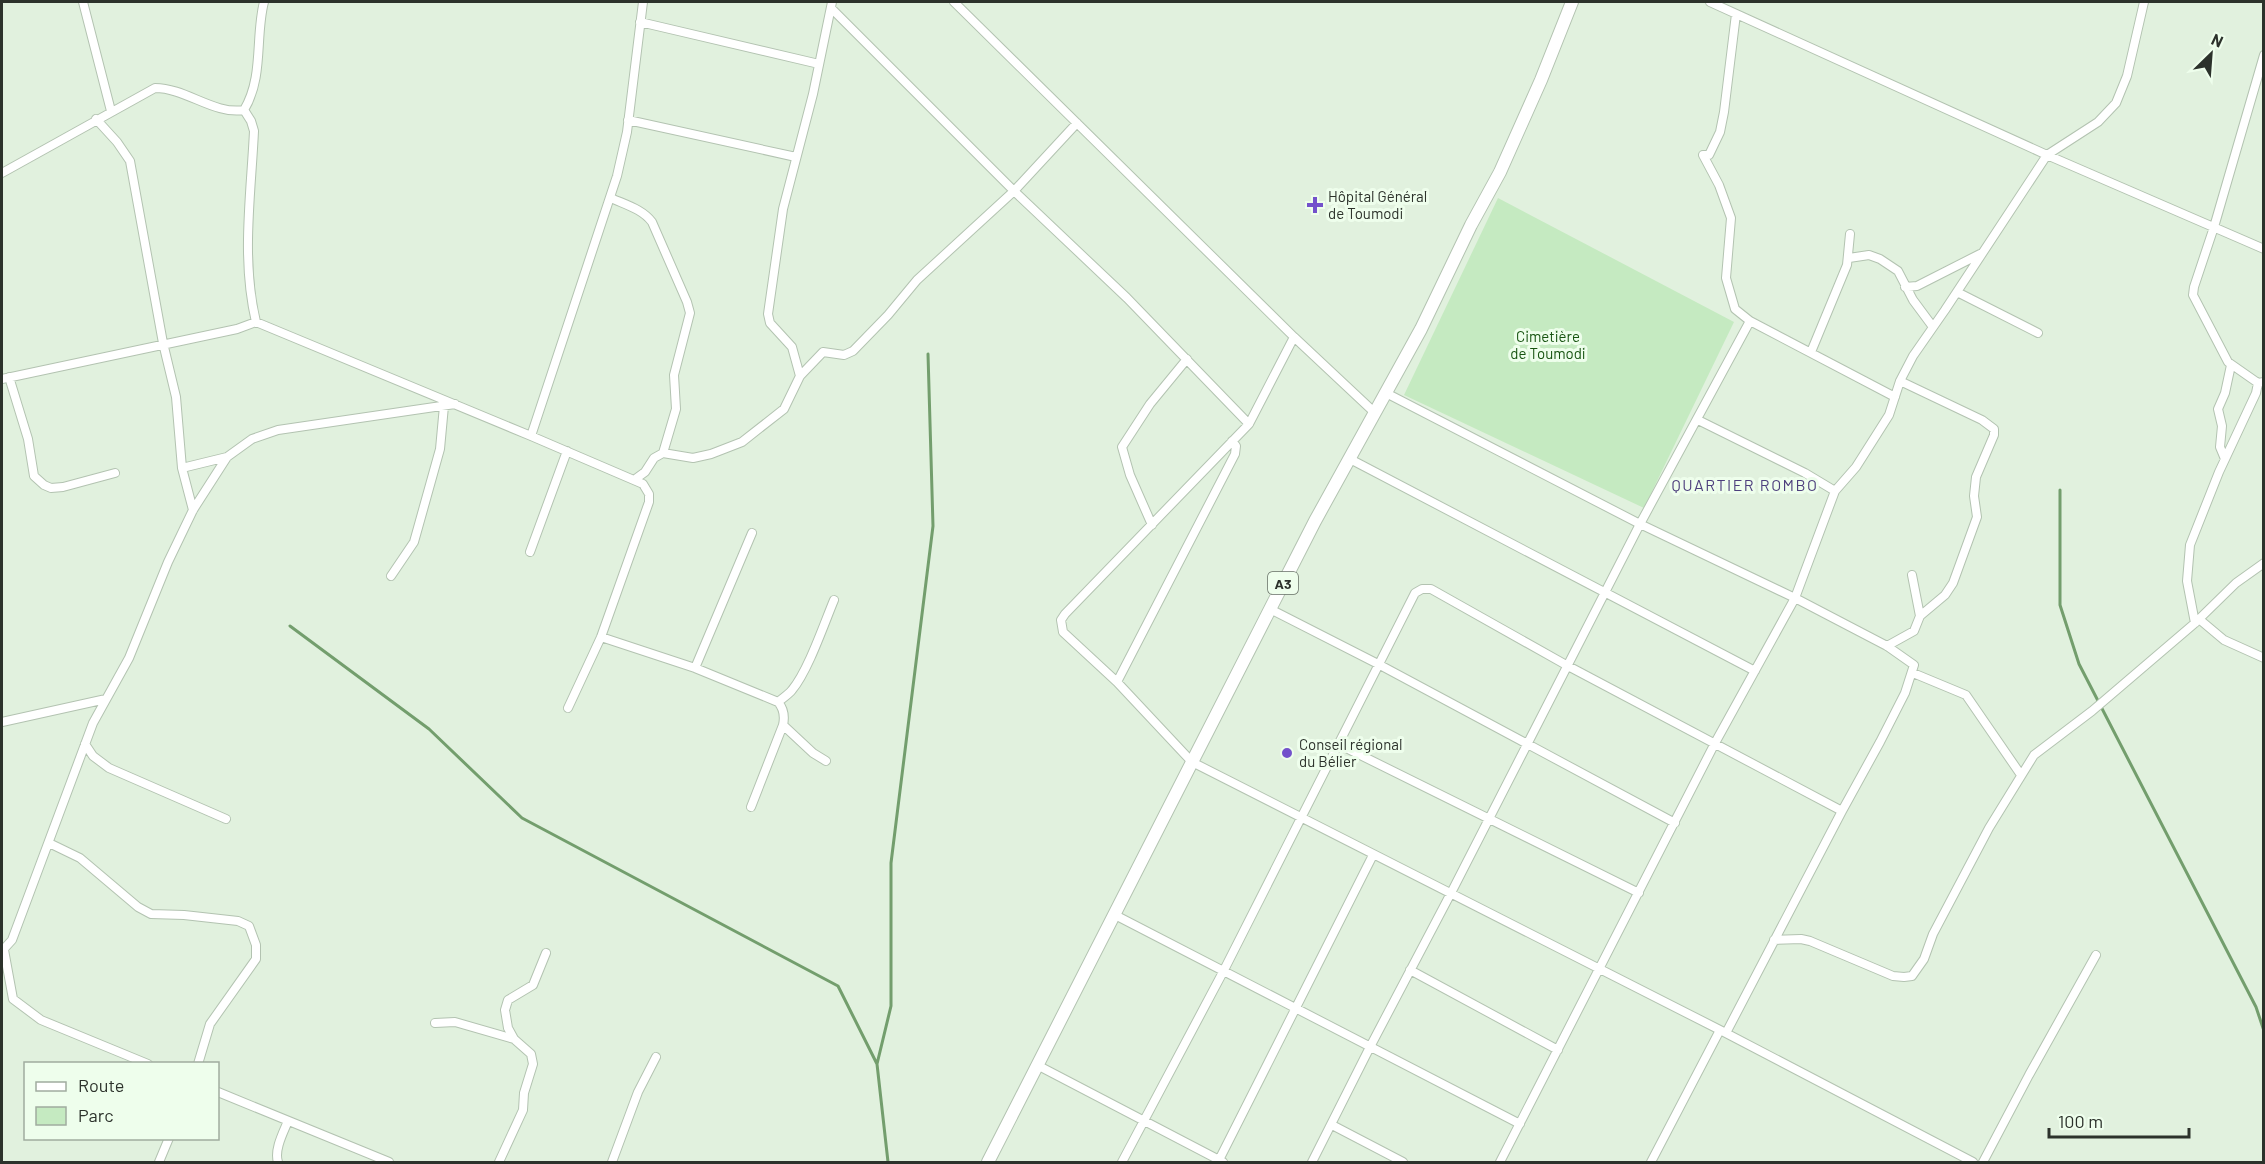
<svg xmlns="http://www.w3.org/2000/svg" width="2265" height="1164" font-family="Barlow,sans-serif">
	<rect width="100%" height="100%" fill="#e1f1de"/>
	<!-- green -->
	<path fill="#c5eac1" d="M 1498,198 L 1734,322 L 1644,508 L 1404,395 Z"/>
	<g fill="none" stroke-linecap="round" stroke-linejoin="round">
		<!-- stream -->
		<path stroke="#739e6d" stroke-width="3" d="M 2060,490 L 2060,605 L 2079,664 L 2256,1007 L 2264,1031
			M 290,626 L 429,729 L 522,818 L 838,986 L 877,1064 L 888,1162
			M 877,1064 L 891,1006 L 891,863 L 933,526 L 928,354"/>
		<defs>
			<path id="minor" d="M 83,2 L 111,111
				M 954,2 L 1294,337 L 1374,412
				M 1710,2 L 2047,155 L 2264,249
				M 831,8 L 1014,191 L 1127,298 L 1249,424
				M 1736,14 L 1724,112 L 1720,132 L 1709,155 L 1703,155 L 1719,185 L 1731,218 L 1726,278 L 1735,309 L 1750,321 L 1895,397
				M 640,22 L 819,64
				M 2264,55 L 2214,227 L 2194,287 L 2193,295 L 2228,362 L 2258,383 L 2264,382
				M 244,110 L 251,121 L 254,131 C 251,195 241,259 256,322
				M 96,119 L 117,142 L 130,161 L 163,343 L 176,397 L 182,468 L 193,510
				M 628,120 L 796,157
				M 2,173 L 155,88 C 186,88 214,115 244,110 C 264,77 255,36 264,2
				M 611,198 C 626,205 642,209 652,222 L 687,302 L 690,313 L 674,375 L 676,409 L 663,453
				M 1849,258 L 1869,255 L 1880,259 L 1898,271 L 1913,300 L 1933,327
				M 1905,287 L 1917,286 L 1980,254
				M 1957,292 L 2038,333
				M 1294,337 L 1249,424 L 1065,614 L 1061,620 L 1063,632 L 1117,682 L 1192,762 L 1720,1030 L 1973,1162
				M 1811,352 L 1847,265 L 1850,234
				M 800,376 L 792,347 L 770,323 L 768,314 L 783,209 L 813,94 L 832,2
				M 9,377 L 28,439 L 34,476 L 44,485 L 51,488 L 63,487 L 115,473
				M 2,379 L 237,329 L 256,322 L 531,436 L 643,484 L 649,494 L 649,502 L 601,637 L 568,708
				M 1386,393 L 1640,524 L 1795,598 L 1887,646 L 1914,665 L 1905,693 L 1880,742 L 1842,811 L 1726,1033
				M 1698,420 L 1805,473 L 1835,491
				M 531,436 L 617,176 L 627,132 L 643,2
				M 1350,459 L 1755,671
				M 2225,459 L 2220,447 L 2222,426 L 2218,409 L 2225,393 L 2231,365
				M 182,468 L 227,457
				M 634,480 L 645,472 L 654,458 L 663,453 L 693,458 L 711,454 L 742,442 L 784,409 L 800,376 L 823,352 L 844,355 L 853,351 L 888,315 L 917,280 L 1014,191 L 1077,123
				M 1152,525 L 1130,475 L 1122,447 L 1150,404 L 1187,359
				M 530,552 L 567,451
				M 1912,575 L 1920,616
				M 391,576 L 414,542 L 440,449 L 444,406
				M 1270,609 L 1378,664 L 1675,823
				M 2199,619 L 2224,640 L 2264,658
				M 2195,623 L 2187,581 L 2190,545 L 2219,472 L 2256,393 L 2258,383
				M 601,637 L 695,668 L 778,702 C 784,709 785,716 783,725 L 751,807
				M 1887,646 L 1914,631 L 1920,616 L 1945,595 L 1953,583 L 1977,517 L 1974,496 L 1976,477 L 1994,435 L 1994,429 L 1982,420 L 1900,381
				M 695,668 L 752,533
				M 1913,673 L 1966,695 L 2021,775
				M 1117,682 L 1235,454 L 1236,446 L 1232,441
				M 778,702 C 783,698 789,694 792,690 C 808,671 824,624 834,600
				M 2,722 L 106,699
				M 783,725 L 813,753 L 826,761
				M 85,744 L 93,756 L 109,768 L 226,819
				M 1338,744 L 1639,893
				M 49,843 L 80,858 L 138,907 L 151,914 L 184,915 L 238,921 L 249,926 L 256,945 L 256,959 L 210,1024 L 198,1064
				M 1115,915 L 1520,1124
				M 1774,940 L 1801,939 L 1810,941 L 1893,976 L 1904,977 L 1912,976 L 1924,959 L 1933,934 L 1989,828 L 2034,755 L 2092,711 L 2195,623 L 2236,583 L 2264,563
				M 4,950 L 13,999 L 41,1020 L 148,1064
				M 2,951 L 12,940 L 93,723 L 129,658 L 168,562 L 193,510 L 227,457 L 252,439 L 278,430 L 455,404
				M 1410,970 L 1558,1050
				M 435,1023 L 455,1022 L 514,1039
				M 1037,1065 L 1223,1162
				M 218,1092 L 389,1162
				M 1332,1125 L 1403,1162
				M 159,1162 L 169,1138
				M 278,1162 C 274,1150 283,1133 288,1121
				M 499,1162 L 523,1110 L 524,1093 L 533,1064 L 531,1054 L 514,1039 L 508,1028 L 505,1010 L 508,1000 L 533,985 L 546,953
				M 612,1162 L 638,1092 L 656,1057
				M 1122,1162 L 1223,972 L 1415,593 L 1422,589 L 1431,589 L 1568,666 L 1842,811
				M 1218,1162 L 1373,855
				M 1312,1162 L 1370,1047 L 1451,893 L 1640,524 L 1750,321
				M 1500,1162 L 1715,743 L 1795,598 L 1835,491 L 1856,467 L 1889,415 L 1900,381 L 1913,356 L 1945,310 L 2047,155 L 2098,122 L 2116,103 L 2127,76 L 2144,2
				M 1651,1162 L 1720,1030
				M 1983,1162 L 2029,1075 L 2096,955"/>
			<path id="primary" d="M 988,1162 L 1315,521 L 1421,329 L 1471,225 L 1500,172 L 1541,80 L 1572,2"/>
		</defs>
		<!-- minor casing -->
		<use href="#minor" stroke="#b3c3b1" stroke-width="10"/>
		<!-- primary casing -->
		<use href="#primary" stroke="#b3c3b1" stroke-width="14"/>
		<!-- minor -->
		<use href="#minor" stroke="#fff" stroke-width="8"/>
		<!-- primary -->
		<use href="#primary" stroke="#fff" stroke-width="12"/>
	</g>
	<!-- markers -->
	<g fill="#7351cb" stroke="#eefeec" stroke-width="2">
		<path d="M1312 196h6v6h6v6h-6v6h-6v-6h-6v-6h6z"/>
		<circle cx="1287" cy="753" r="6"/>
	</g>
	<g text-anchor="middle" dominant-baseline="central" stroke-width="6" stroke-linejoin="round" paint-order="stroke">
		<!-- shield labels -->
		<rect fill="#eefeec" stroke="#666f65" stroke-width="1.5" x="1268" y="572" width="30" height="22" rx="4.5"/>
		<g font-size="14" font-weight="bold" fill="#2c322b">
			<text x="1283" y="583">A3</text>
		</g>
		<!-- poi labels -->
		<g font-size="15" fill="#2c322b" stroke="#eefeec" text-anchor="start">
			<text x="1328" y="196">Hôpital Général<tspan x="1328" dy="17">de Toumodi</tspan></text>
			<text x="1299" y="744">Conseil régional<tspan x="1299" dy="17">du Bélier</tspan></text>
		</g>
		<!-- park labels -->
		<g font-size="15" fill="#175411" stroke="#eefeec">
			<text x="1548" y="336">Cimetière<tspan x="1548" dy="17">de Toumodi</tspan></text>
		</g>
		<!-- neighbourhood labels -->
		<g font-size="16" letter-spacing="1.5" fill="#4d3f7d" stroke="#eefeec">
			<text x="1745" y="484">QUARTIER ROMBO</text>
		</g>
	</g>
	<!-- border -->
	<rect width="2265" height="1164" fill="none" stroke="#2c322b" stroke-width="6"/>
	<!-- legend -->
	<rect x="24" y="1062" width="195" height="78" fill="#eefeec" stroke="#a0ac9f" stroke-width="1.5"/>
	<rect x="36" y="1082" width="30" height="9" fill="#ffffff" stroke="#a0ac9f" stroke-width="1.5"/>
	<text x="78" y="1092" font-size="18" fill="#2c322b">Route</text>
	<rect x="36" y="1107" width="30" height="18" fill="#c5eac1" stroke="#a0ac9f" stroke-width="1.5"/>
	<text x="78" y="1122" font-size="18" fill="#2c322b">Parc</text>
	<!-- north arrow -->
	<g transform="translate(2211 54) rotate(25)" stroke="#eefeec" stroke-width="4.5" paint-order="stroke">
	<path d="M0-4.5L10 22L0 15L-10 22Z" fill="#2c322b"/>
	<text y="-9" font-size="16" font-weight="bold" text-anchor="middle" fill="#2c322b">N</text>
	</g>
	<!-- scale -->
	<path d="M2049 1128v9h140v-9" fill="none" stroke="#2c322b" stroke-width="3"/>
	<text x="2058" y="1128" font-size="18" fill="#2c322b" stroke="#eefeec" stroke-width="4.5" paint-order="stroke">100 m</text>
</svg>
